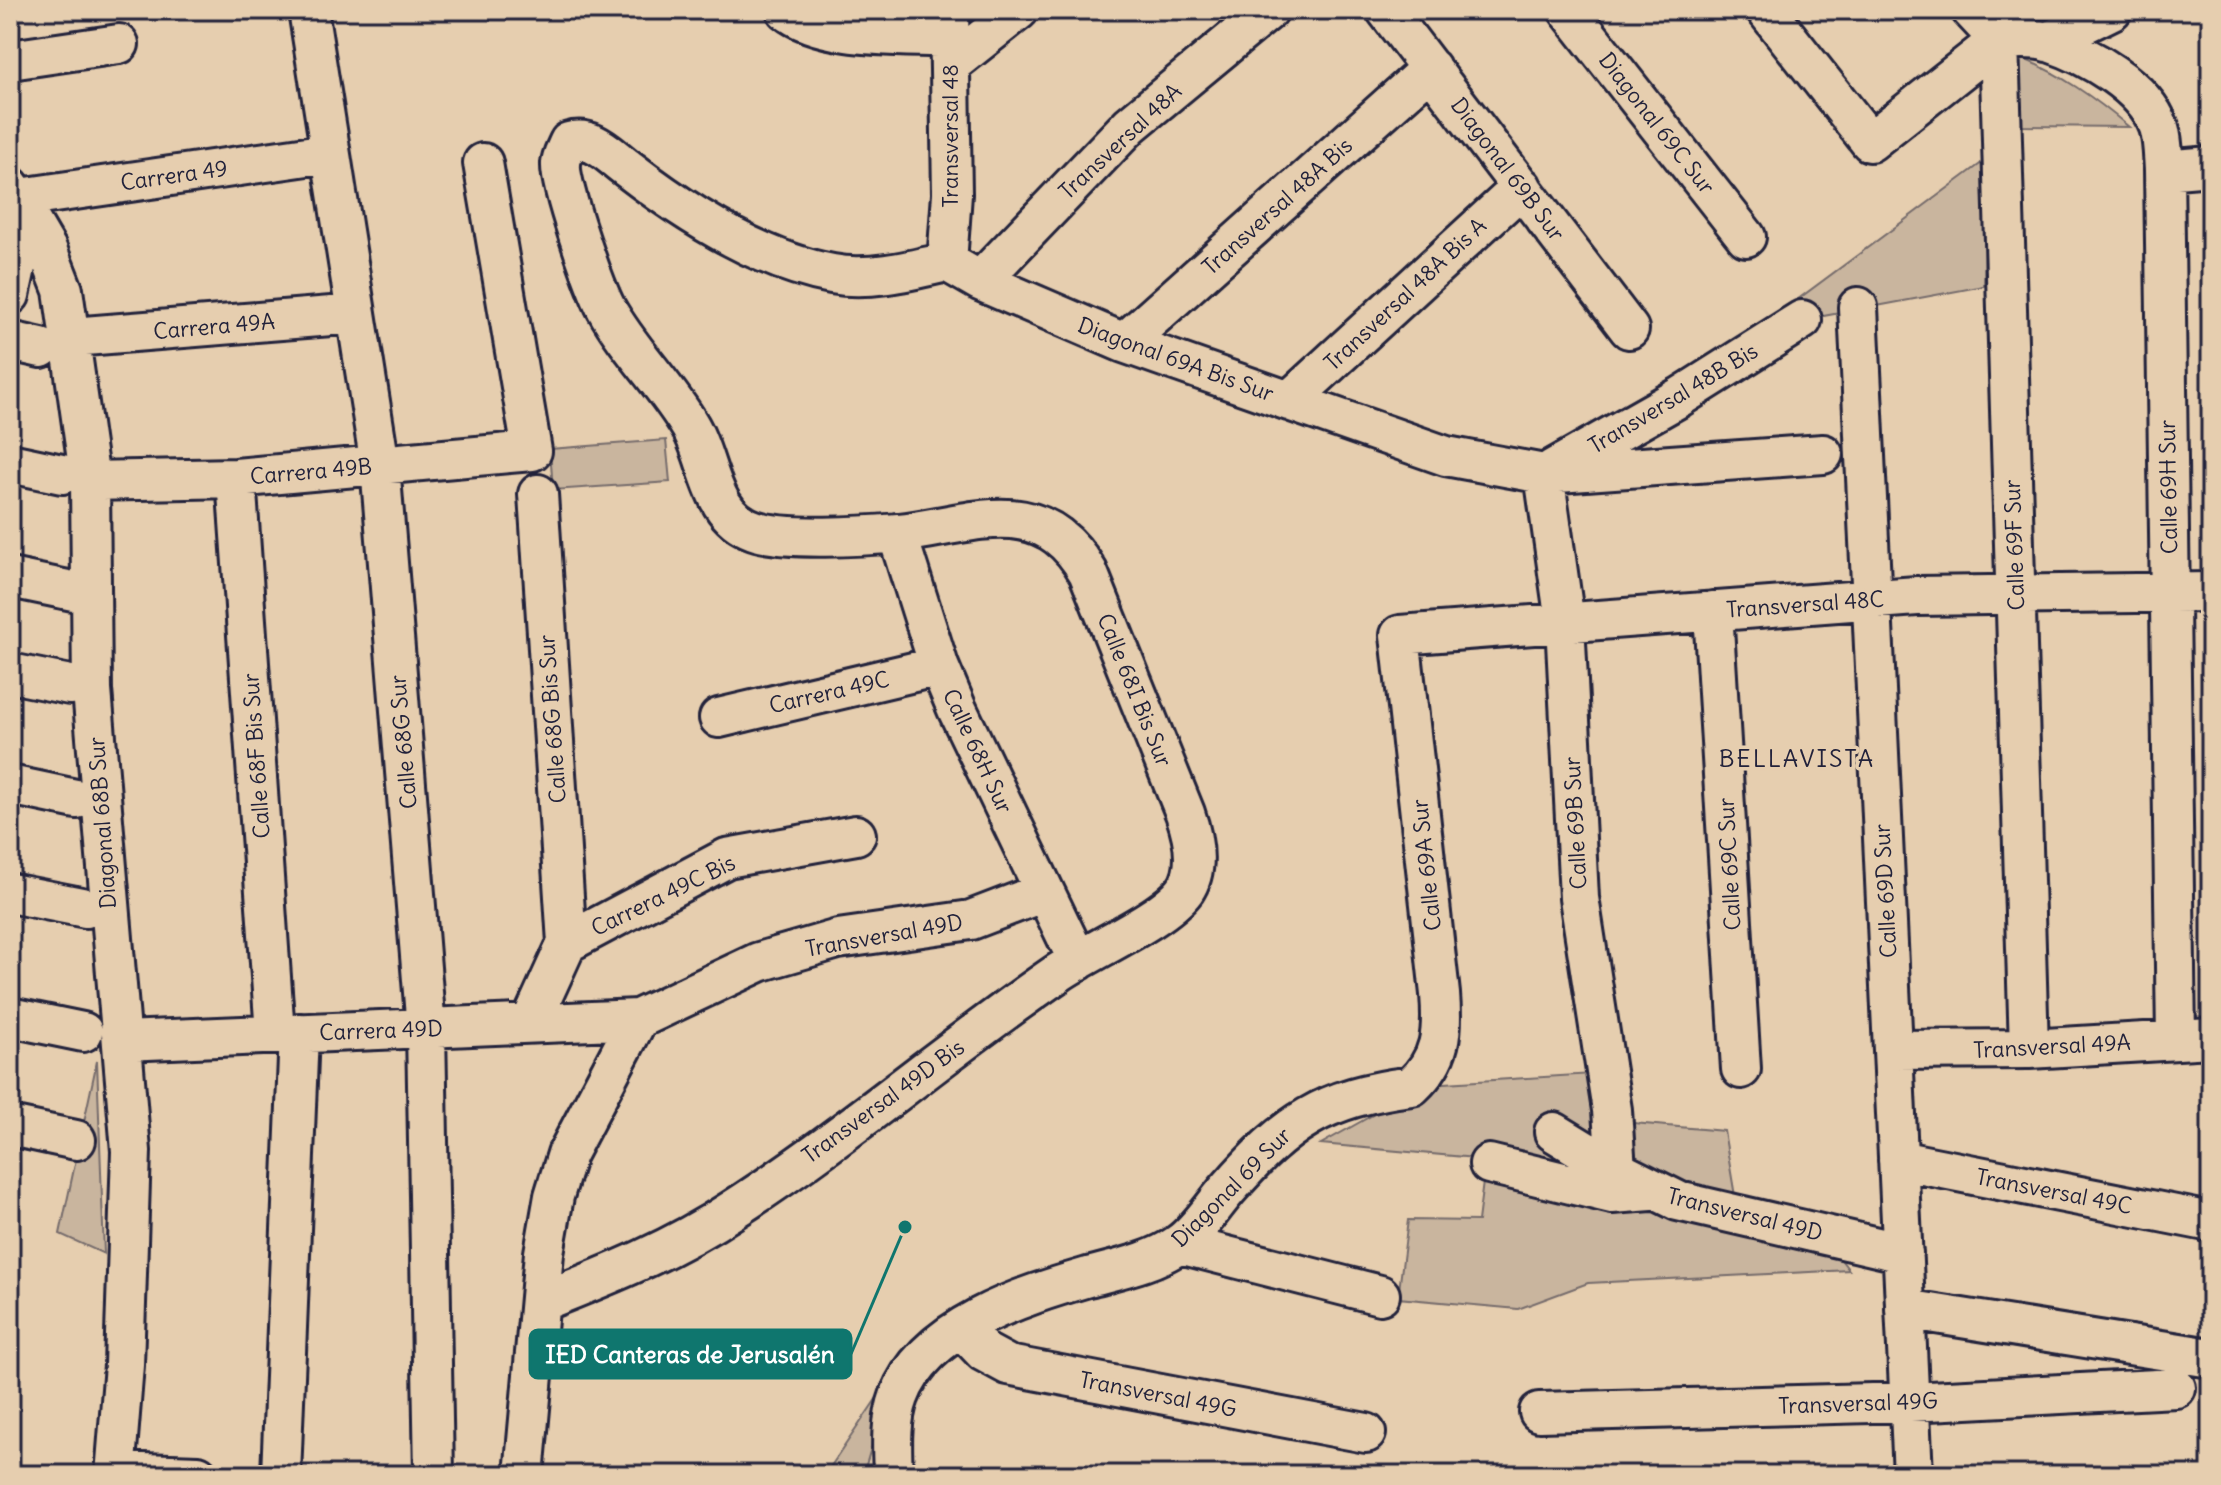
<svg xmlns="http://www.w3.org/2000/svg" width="2221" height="1485" font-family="Delius,sans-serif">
	<rect width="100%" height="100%" fill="#e6ceaf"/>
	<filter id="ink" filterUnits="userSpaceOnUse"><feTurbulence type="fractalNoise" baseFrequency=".0125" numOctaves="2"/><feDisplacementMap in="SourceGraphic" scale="16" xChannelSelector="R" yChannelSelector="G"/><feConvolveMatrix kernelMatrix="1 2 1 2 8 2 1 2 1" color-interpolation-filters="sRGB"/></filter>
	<g filter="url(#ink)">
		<!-- green -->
		<path fill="#c9b59e" stroke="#766c6c" stroke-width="2" d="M 2019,57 C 2061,74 2095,98 2129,127 L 2022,126 Z
			M 1987,159 L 1984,286 L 1802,320 L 1797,300 Z
			M 666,440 L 670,482 L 553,490 L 550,449 Z
			M 97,1061 L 104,1254 L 60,1234 Z
			M 1593,1074 L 1599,1120 L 1724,1131 L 1736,1202 L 1835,1252 L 1849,1270 L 1588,1283 L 1518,1309 L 1398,1298 L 1408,1220 L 1478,1221 L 1486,1159 L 1321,1144 L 1428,1084 Z
			M 893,1374 L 863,1475 L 825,1475 Z"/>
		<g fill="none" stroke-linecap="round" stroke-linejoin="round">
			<defs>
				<path id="minor" d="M 786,10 C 822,40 904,35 950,38
					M 1386,10 L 1629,329
					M 1568,10 L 1746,237
					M 1766,10 L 1870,142 L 1999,40
					M 1971,10 L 1999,40
					M 309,16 L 380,465 L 426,1029 L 434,1475
					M 1999,40 C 2015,39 2033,37 2049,42 C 2088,55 2144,86 2159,127 C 2163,140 2163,156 2164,170 L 2176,1039
					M 1999,40 L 2029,1049
					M 2047,42 L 2112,10
					M 10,60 L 119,44
					M 951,64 L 1019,10
					M 2164,170 L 2211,166
					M 10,186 L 47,249 L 63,290 L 90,481 L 92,690 L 131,1151 L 124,1365 L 115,1475
					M 20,198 L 328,153
					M 10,242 L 21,244 L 10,295
					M 947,262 L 952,194 L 949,10
					M 980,281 L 1130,125 L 1269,10
					M 1858,307 L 1913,1475
					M 72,337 L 356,314
					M 10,341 L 41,348
					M 1124,343 L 1431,68
					M 1289,401 L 1522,187
					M 10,463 L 62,474
					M 1553,469 L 1680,397 L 1802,320
					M 1544,474 L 1565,622 L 1579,898 L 1612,1110 L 1616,1170
					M 236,478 L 275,1034
					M 90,481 L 236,478 L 532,451 L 483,163
					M 897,533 L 939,666 L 957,709 L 1078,961
					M 10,578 L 73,591
					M 1713,611 L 1741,1069
					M 10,673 L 70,685
					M 719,718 L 939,666
					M 10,785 L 76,799
					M 10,893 L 86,908
					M 567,943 L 727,858 L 856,835
					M 10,1017 L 83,1032
					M 531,1022 L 567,943 L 538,494
					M 124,1041 L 638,1019 L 759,962 L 838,939 L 971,920 L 1044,892
					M 1893,1050 L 2029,1049 L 2211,1038
					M 10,1126 L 76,1140
					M 1554,1132 L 1616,1170 L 1678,1201 L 1903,1253
					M 1898,1160 L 2211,1222
					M 1489,1164 L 1612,1194 L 1651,1191
					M 1180,1244 L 1380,1295
					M 543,1301 C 609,1275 674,1249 734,1209 C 846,1137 948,1048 1058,973 C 1091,950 1163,920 1185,890 C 1200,868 1193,836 1185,813 L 1088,572 C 1041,490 973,525 899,533 C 865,536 785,541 754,530 C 709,515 711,461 690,426 C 666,385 629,350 606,308 C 595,287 559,185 561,164 C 561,157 566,149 569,142 C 593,135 609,155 627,168 C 684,212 760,261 832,274 C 869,281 912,270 947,262 L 980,281 L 1124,343 L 1446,456 L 1544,474 L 1823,454
					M 1905,1309 L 2211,1358
					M 962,1329 L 984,1352 L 1008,1365 L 1366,1433
					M 1539,1412 L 1910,1402 L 2176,1388
					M 115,1472 L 198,1475
					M 281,1475 L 299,1033
					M 524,1475 L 544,1253 L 554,1196 L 567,1154 L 638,1019
					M 893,1475 C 892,1449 890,1421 899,1397 C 925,1326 1023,1296 1088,1277 C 1118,1269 1154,1262 1179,1244 C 1198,1231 1213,1206 1228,1189 C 1286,1123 1323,1097 1412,1086 C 1442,1058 1443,1032 1440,994 L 1400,635 L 1917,596 L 2211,592"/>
			</defs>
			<!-- minor casing -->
			<use href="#minor" stroke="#22223b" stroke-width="44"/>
			<!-- minor -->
			<use href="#minor" stroke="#e6ceaf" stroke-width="38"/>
		</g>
	</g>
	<g text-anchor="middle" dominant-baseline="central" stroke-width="7" stroke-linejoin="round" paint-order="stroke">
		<!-- street labels -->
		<g font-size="22" fill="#22223b" stroke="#e6ceaf">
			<text transform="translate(1657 123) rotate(52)">Diagonal 69C Sur</text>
			<text transform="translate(950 136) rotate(-90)">Transversal 48</text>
			<text transform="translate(1120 141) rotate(-43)">Transversal 48A</text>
			<text transform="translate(1508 169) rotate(53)">Diagonal 69B Sur</text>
			<text transform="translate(174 175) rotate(-8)">Carrera 49</text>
			<text transform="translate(1277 206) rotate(-42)">Transversal 48A Bis</text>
			<text transform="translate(1405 294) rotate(-43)">Transversal 48A Bis A</text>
			<text transform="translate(214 326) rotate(-5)">Carrera 49A</text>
			<text transform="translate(1176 359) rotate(20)">Diagonal 69A Bis Sur</text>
			<text transform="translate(1673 398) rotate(-31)">Transversal 48B Bis</text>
			<text transform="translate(311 471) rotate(-5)">Carrera 49B</text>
			<text transform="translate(2168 487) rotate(-91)">Calle 69H Sur</text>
			<text transform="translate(2014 545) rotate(-92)">Calle 69F Sur</text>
			<text transform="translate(1805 604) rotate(-4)">Transversal 48C</text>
			<text transform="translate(1135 690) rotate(68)">Calle 68I Bis Sur</text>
			<text transform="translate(829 692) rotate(-13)">Carrera 49C</text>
			<text transform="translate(552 719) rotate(-94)">Calle 68G Bis Sur</text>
			<text transform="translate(403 742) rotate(-95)">Calle 68G Sur</text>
			<text transform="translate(978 751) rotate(65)">Calle 68H Sur</text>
			<text transform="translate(256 756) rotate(-94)">Calle 68F Bis Sur</text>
			<text transform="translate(102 823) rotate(-94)">Diagonal 68B Sur</text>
			<text transform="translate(1575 823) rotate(-93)">Calle 69B Sur</text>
			<text transform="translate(1729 864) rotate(-93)">Calle 69C Sur</text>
			<text transform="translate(1426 865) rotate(-96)">Calle 69A Sur</text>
			<text transform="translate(1885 891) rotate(-93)">Calle 69D Sur</text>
			<text transform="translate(663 895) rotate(-26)">Carrera 49C Bis</text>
			<text transform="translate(884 935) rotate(-10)">Transversal 49D</text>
			<text transform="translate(381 1030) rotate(-2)">Carrera 49D</text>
			<text transform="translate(2052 1046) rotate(-3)">Transversal 49A</text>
			<text transform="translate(883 1101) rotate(-36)">Transversal 49D Bis</text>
			<text transform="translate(1231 1187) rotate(-45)">Diagonal 69 Sur</text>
			<text transform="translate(2054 1191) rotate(11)">Transversal 49C</text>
			<text transform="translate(1745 1214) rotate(14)">Transversal 49D</text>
			<text transform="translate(1158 1394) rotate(11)">Transversal 49G</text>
			<text transform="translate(1858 1403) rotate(-2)">Transversal 49G</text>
		</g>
		<!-- neighbourhood labels -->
		<g font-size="24" letter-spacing="2" fill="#22223b" stroke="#e6ceaf">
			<text x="1797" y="758">BELLAVISTA</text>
		</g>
	</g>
	<!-- callouts -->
	<path fill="none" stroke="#0f766e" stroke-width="3" d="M905 1227L851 1354"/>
	<circle fill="#0f766e" stroke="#e6ceaf" stroke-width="3" cx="905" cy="1227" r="8"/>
	<rect fill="#0f766e" stroke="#0f766e" stroke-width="3" x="530" y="1330" width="321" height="48" rx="8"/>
	<g font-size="24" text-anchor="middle" font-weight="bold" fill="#fff">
		<text x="690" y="1363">IED Canteras de Jerusalén</text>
	</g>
	<!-- margin -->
	<rect width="2221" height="1485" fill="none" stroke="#e6ceaf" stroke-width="40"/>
	<rect x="20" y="20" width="2181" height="1445" fill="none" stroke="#22223b" stroke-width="3" filter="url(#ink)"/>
</svg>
